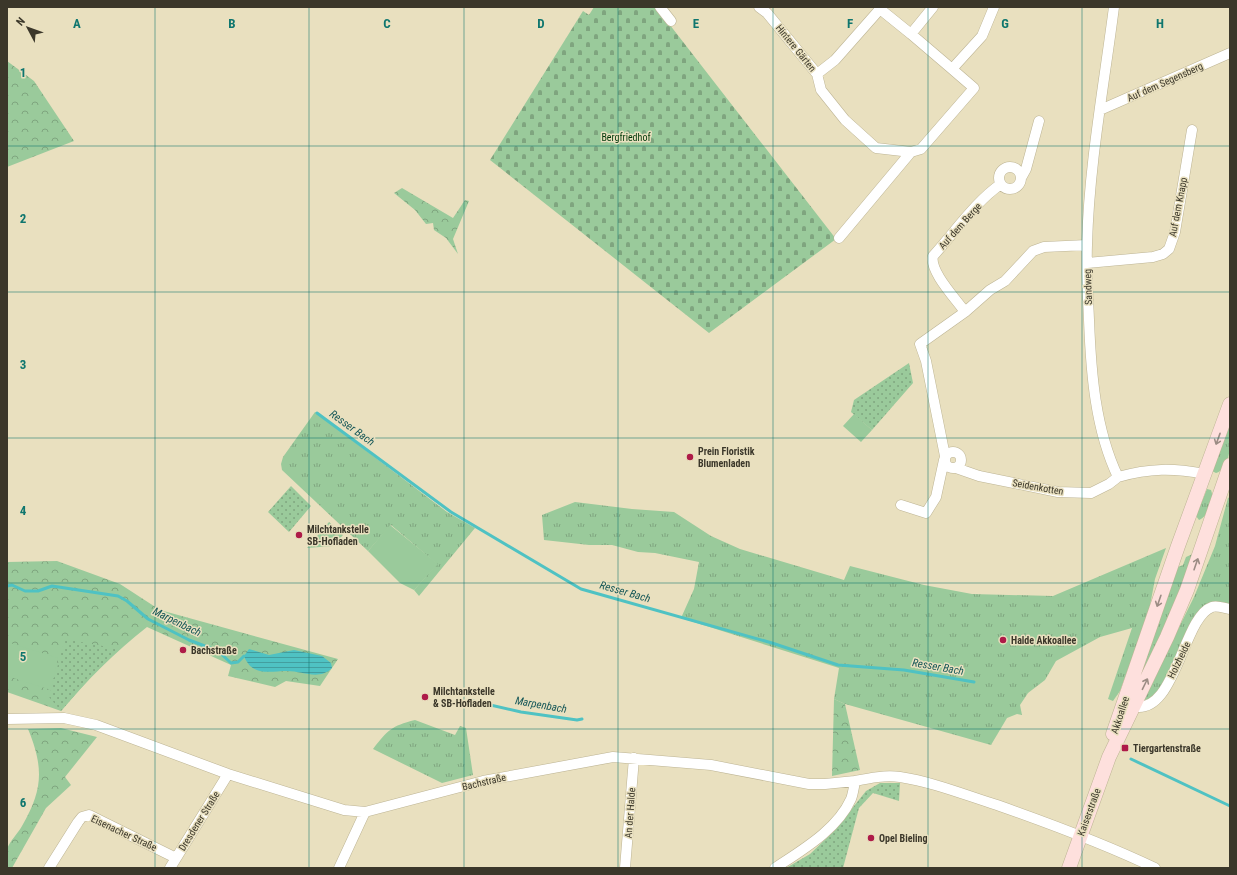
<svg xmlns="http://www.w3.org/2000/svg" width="1237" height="875" font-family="'Roboto Condensed',sans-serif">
	<defs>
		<pattern id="grass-tufts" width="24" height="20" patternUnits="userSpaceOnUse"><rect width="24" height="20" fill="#9aca9b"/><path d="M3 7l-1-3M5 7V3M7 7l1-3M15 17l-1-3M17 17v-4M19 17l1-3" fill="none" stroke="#7fa57f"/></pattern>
		<pattern id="forest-crowns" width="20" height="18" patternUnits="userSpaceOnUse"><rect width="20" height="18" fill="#9aca9b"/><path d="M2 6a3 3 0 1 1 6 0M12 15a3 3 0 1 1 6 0" fill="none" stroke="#7fa57f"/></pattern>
		<pattern id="cemetery-stones" width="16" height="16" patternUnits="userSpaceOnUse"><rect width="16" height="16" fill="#9aca9b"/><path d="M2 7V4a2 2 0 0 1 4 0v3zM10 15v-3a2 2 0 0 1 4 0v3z" fill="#7fa57f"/></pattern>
		<pattern id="park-dots" width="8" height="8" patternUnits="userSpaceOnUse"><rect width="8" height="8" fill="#9aca9b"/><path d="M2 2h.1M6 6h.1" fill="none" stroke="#7fa57f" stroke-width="1.8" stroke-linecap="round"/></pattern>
		<pattern id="water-rules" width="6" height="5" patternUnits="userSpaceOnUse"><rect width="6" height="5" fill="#4fc2c3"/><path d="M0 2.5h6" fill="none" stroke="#439e9f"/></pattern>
	</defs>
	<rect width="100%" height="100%" fill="#e9e0bf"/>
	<!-- grass -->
	<path fill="url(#grass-tufts)" d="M 315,412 L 447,512 L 475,528 L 419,596 L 414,590 L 437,564 L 391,525 L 368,551 L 282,470 L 281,464 L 283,457 Z
		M 1230,417 C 1230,432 1234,468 1216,473 L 1212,471 Z
		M 1207,489 L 1211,490 C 1215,499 1208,517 1199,520 L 1196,516 Z
		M 1230,497 L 1230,605 C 1213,602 1208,599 1197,614 L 1160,688 L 1154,697 L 1145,700 L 1144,698 L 1194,597 L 1215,546 L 1228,498 Z
		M 575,502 L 632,509 L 674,512 L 711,536 L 740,549 L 844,580 L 850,566 L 924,585 L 972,594 L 1053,596 L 1166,548 L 1155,579 L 1149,611 L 1120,691 L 1113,701 L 1108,699 L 1132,628 L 1100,637 L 1056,661 L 1045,680 L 1028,693 L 1020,705 L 1022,715 L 1017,714 L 1007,718 L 991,745 L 845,704 L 834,699 L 839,668 L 681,618 L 694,589 L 699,562 L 655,553 L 638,552 L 612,545 L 589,545 L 544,540 L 542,515 Z
		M 1197,552 L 1136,694 L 1131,689 L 1173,569 L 1183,565 L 1186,557 Z
		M 415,720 L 455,735 L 460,726 L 466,728 L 473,775 L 442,783 L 373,749 C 388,730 391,726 415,720 Z"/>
	<!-- forest -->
	<path fill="url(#forest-crowns)" d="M 7,61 L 34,81 L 74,141 L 7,167 Z
		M 402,188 L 453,218 L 465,200 L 469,201 L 453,239 L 458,254 L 446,238 L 434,230 L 433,223 L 426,224 L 415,210 L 394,193 Z
		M 57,561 L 120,584 L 160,610 L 338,659 L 320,686 L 286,681 L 275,687 L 228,676 L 231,665 L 147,627 C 115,652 88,679 61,711 L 7,692 L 7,562 Z
		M 834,699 L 845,704 L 860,770 L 832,776 Z
		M 61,728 L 97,737 L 65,777 L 71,785 L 46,808 L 12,868 L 7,868 C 7,863 6,855 7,849 C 10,841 18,833 22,826 C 43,790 44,768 28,729 Z"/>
	<!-- cemetery -->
	<path fill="url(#cemetery-stones)" d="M 594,7 L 656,7 L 836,239 L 709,333 L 490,160 L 583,11 L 589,15 Z"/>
	<!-- park -->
	<path fill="url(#park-dots)" d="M 909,363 L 913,383 L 872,430 L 851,412 L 854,400 Z
		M 291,486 L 311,506 L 289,532 L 268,512 Z
		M 329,522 L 343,535 L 333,546 L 307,548 Z
		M 65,639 L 119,649 L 89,679 L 61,711 L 49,697 Z
		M 880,783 L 900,783 L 899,801 L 873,793 L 859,808 L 843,868 L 786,868 L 810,854 L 834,831 L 866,791 Z"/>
	<!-- pitch -->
	<path fill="#9aca9b" d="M 854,414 L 872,430 L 861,442 L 843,426 Z
		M 390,525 L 438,564 L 414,590 L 400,583 L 368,551 Z
		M 7,642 L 58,658 L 51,690 L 7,676 Z"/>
	<!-- water -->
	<path fill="url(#water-rules)" d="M 249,649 L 269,655 L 294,650 L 322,656 L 331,663 L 332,668 C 319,681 303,671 287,671 C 270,671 252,677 244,656 Z"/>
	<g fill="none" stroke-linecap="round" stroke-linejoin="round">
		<!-- stream -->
		<path stroke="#4fc2c3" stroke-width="3" d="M 317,413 L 451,512 L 581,589 L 772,643 L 838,665 L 904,670 L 974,682
			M 7,586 L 12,585 L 25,591 L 38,591 L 52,586 L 118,596 L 127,601 L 148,619 L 189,640 L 218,651 L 231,663 L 238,662 L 244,656
			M 473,701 L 521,712 L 577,720 L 582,719
			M 1131,759 L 1230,806"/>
		<defs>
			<path id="street" d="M 660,7 L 671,21
				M 759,7 L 767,13 L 817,74 L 821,90 L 845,120 L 876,148 L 911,152 L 839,238
				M 1114,7 C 1104,85 1089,165 1087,245 C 1086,270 1088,295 1089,320 C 1091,372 1095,429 1118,477 C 1150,468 1173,468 1205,474
				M 911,34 L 952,69
				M 817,74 L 835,60 L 880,9 L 911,34 L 933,7
				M 1100,110 L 1230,53
				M 911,152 L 921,149 L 974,88 L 952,69 L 982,36 L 994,7
				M999 178a11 11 0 1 1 22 0a11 11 0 1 1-22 0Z
				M 1021,178 L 1026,169 L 1039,121
				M 1001,184 C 976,201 954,233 933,256 C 929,271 956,299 965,312 L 990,290 L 1005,281 L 1033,251 L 1044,247 L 1087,245
				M 1087,263 L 1153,257 L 1163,254 L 1169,249 L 1175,232 L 1192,130
				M945 460a8 8 0 1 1 16 0a8 8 0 1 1-16 0Z
				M 945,456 L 926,361 L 920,344 L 965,312
				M 956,468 L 979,476 L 1058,492 L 1091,493 L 1109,484 L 1118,477
				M 901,505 L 926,513 L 936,497 L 944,460
				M 1129,705 C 1175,723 1182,617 1212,607 C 1217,605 1224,608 1230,609
				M 7,719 L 64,718 L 96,725 L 228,774 L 344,810 L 365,812 L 483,781 L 613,757 L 711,765 L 809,784 L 825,784 L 855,781
				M 49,868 L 78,822 L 82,817 L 89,815 L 176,858
				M 170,868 L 228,774
				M 339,868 L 365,812
				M 625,868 L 634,758
				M 775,868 C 802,850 837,830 851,799 C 853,794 854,787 855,781 C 870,778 885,775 900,777 C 933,782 965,795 997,805 C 1051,824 1103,843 1155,868"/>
			<path id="secondary" d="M 1113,734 L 1178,546 L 1230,404
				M 1069,868 L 1109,757 L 1167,637 L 1187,590 L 1230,465"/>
		</defs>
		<!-- street casing -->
		<use href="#street" stroke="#bdb494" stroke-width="11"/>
		<!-- secondary casing -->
		<use href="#secondary" stroke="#bdb494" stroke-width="15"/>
		<!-- street -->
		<use href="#street" stroke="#fff" stroke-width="10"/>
		<!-- secondary -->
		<use href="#secondary" stroke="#fee0dd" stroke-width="14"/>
	</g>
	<!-- one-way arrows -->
	<defs><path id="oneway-shaft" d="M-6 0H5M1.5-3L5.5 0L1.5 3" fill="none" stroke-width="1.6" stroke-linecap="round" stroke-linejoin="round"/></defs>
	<g stroke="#9c8c84">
		<use href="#oneway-shaft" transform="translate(1218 439) rotate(110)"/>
		<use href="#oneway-shaft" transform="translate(1196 564) rotate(-71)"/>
		<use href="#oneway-shaft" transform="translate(1159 601) rotate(109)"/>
		<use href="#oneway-shaft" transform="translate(1145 684) rotate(-64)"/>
	</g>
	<!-- grid -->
	<path fill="none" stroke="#0f766e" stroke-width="1" stroke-opacity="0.55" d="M 155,7 L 155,868M 309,7 L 309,868M 464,7 L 464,868M 618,7 L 618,868M 773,7 L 773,868M 928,7 L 928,868M 1082,7 L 1082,868M 7,146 L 1230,146M 7,292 L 1230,292M 7,438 L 1230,438M 7,583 L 1230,583M 7,729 L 1230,729"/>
	<!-- markers -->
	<g fill="#ae1b48" stroke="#e9e0bf" stroke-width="1.5">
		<circle cx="690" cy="457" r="4"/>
		<circle cx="299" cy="535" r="4"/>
		<circle cx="1003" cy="640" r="4"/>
		<circle cx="183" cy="650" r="4"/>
		<circle cx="425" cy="697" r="4"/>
		<rect x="1121" y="744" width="8" height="8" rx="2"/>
		<circle cx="871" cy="838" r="4"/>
	</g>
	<g text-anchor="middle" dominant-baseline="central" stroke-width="3" stroke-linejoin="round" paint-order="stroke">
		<!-- street labels -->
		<g font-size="10" fill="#3b372a" stroke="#e9e0bf">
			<text transform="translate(796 48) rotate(51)">Hintere Gärten</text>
			<text transform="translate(1165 82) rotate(-24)">Auf dem Segensberg</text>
			<text transform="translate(1178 207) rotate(-79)">Auf dem Knapp</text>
			<text transform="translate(960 226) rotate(-48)">Auf dem Berge</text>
			<text transform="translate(1088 287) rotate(-92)">Sandweg</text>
			<text transform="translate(1038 487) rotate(10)">Seidenkotten</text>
			<text transform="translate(1179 660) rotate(-64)">Holzheide</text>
			<text transform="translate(1120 715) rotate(-72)">Akkoallee</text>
			<text transform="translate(484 782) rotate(-13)">Bachstraße</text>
			<text transform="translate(1089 812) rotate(-70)">Kaiserstraße</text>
			<text transform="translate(630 813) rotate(-86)">An der Halde</text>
			<text transform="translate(199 821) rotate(-58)">Dresdener Straße</text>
			<text transform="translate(124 833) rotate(25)">Eisenacher Straße</text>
		</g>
		<!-- park labels -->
		<g font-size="10" fill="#003909" stroke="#e9e0bf">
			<text x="626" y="137">Bergfriedhof</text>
		</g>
		<!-- poi labels -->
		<g font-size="10" font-weight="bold" fill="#3b372a" stroke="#e9e0bf" text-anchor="start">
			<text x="698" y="451">Prein Floristik<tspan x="698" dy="12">Blumenladen</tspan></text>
			<text x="307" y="529">Milchtankstelle<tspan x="307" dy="12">SB-Hofladen</tspan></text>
			<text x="1011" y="640">Halde Akkoallee</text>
			<text x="191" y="650">Bachstraße</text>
			<text x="433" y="691">Milchtankstelle<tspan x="433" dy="12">&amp; SB-Hofladen</tspan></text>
			<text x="1133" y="748">Tiergartenstraße</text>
			<text x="879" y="838">Opel Bieling</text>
		</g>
		<!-- water labels -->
		<g font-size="11" font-style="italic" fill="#145657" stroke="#e9e0bf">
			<text transform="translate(352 428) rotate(36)">Resser Bach</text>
			<text transform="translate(625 592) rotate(16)">Resser Bach</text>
			<text transform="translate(177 622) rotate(26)">Marpenbach</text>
			<text transform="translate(938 667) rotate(10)">Resser Bach</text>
			<text transform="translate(541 705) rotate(10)">Marpenbach</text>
		</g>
	</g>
	<g font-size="13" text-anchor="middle" font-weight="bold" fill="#0f766e" stroke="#e9e0bf" stroke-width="3" stroke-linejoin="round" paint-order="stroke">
		<text x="77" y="28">A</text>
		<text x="232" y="28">B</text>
		<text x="387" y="28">C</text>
		<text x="541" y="28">D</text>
		<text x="696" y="28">E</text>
		<text x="850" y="28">F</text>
		<text x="1005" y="28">G</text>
		<text x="1160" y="28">H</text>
		<text x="23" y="77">1</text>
		<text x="23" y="223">2</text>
		<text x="23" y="369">3</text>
		<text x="23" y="515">4</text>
		<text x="23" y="661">5</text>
		<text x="23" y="807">6</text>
	</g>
	<!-- border -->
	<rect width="1237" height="875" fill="none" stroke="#3b372a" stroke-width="16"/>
	<!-- north arrow -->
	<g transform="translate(28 28) rotate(311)" stroke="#e9e0bf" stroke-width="3" paint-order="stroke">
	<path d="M0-3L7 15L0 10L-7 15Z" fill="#3b372a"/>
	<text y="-6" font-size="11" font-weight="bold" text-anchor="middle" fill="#3b372a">N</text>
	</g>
</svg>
